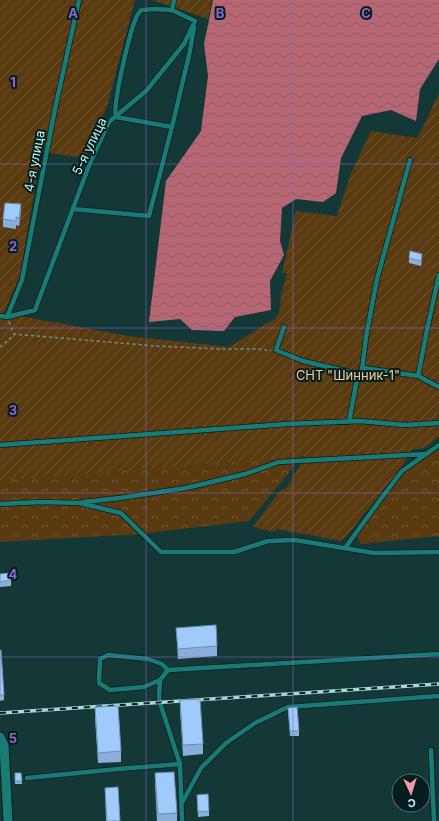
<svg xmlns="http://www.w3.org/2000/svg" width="439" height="821" font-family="Inter,sans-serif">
	<defs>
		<pattern id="forest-crowns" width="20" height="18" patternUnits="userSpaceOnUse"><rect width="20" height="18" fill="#5a3b11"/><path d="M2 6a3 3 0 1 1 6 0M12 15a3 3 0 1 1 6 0" fill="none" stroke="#705834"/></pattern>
		<pattern id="garden-furrows" width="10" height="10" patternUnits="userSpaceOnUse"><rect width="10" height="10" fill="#5a3b11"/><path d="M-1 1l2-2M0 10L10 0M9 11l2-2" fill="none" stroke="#705834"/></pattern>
		<pattern id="water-waves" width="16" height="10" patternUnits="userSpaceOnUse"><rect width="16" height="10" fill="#b76673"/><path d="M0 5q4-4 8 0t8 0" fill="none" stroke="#8b5c64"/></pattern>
	</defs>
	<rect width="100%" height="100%" fill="#133836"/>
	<!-- forest -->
	<path fill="url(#forest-crowns)" d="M 439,442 L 439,536 L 360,544 L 356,531 L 405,469 Z
		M 305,453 L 249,521 L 140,534 L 0,542 L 0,475 Z"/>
	<!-- garden -->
	<path fill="url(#garden-furrows)" d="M 0,0 L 135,0 L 108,103 L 85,158 L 41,152 L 20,275 L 4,313 L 128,336 L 229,347 L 276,318 L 280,309 L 281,294 L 287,273 L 282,273 L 296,211 L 337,216 L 351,173 L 371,131 L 417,138 L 423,127 L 439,93 L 439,401 C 438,413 439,425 439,437 L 424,448 L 411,450 L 404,464 L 350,532 L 341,541 L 277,529 L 274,532 L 253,527 L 278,493 L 287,487 L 305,456 L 0,481 Z
		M 150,0 L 212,0 L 208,19 L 162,3 Z"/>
	<!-- water -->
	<path fill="url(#water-waves)" d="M 213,0 L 439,0 L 439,59 L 420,89 L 416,121 L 391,110 L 362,116 L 341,158 L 336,193 L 323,202 L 296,199 L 282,208 L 280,241 L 284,255 L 270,281 L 271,310 L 235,317 L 224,331 L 192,330 L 180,319 L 149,322 L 166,181 L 201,131 L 208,76 L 204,44 Z"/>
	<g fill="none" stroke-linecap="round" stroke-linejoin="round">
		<defs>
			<path id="lane" d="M 172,10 L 156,9 L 141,10 C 139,13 137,15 136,18 C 130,31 112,106 116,117 L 172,127 L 190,51 L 194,27
				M 73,209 L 149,216 L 172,127
				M 0,316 L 7,317 L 22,280 L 55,109 L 79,0
				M 7,317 L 35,310 L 90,163 L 109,122 L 146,91 L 184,44 L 195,21 L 172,10 L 174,0
				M 284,327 L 276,350 L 303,361 L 358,374 L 364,368 L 418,376 L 439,387
				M 362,370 L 366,337 L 377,279 L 410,160
				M 418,376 L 428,325 L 439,275
				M 349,422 L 358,374
				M 0,445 L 287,424 L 360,421 L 405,425 L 439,423
				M 83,502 L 120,498 L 186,488 L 245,474 L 279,462 L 426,454
				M 0,504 L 41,502 L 80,503 L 121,513 L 161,552 L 234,552 L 268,541 L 295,540 L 374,553 L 439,552
				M 345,548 L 380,500 L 402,471 L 439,445
				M 168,670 L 162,664 L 148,659 L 108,655 L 100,659 L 99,683 L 110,690 L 144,687 L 160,680 L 168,670 L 439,654
				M 160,680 L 159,697 L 160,703 L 180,764 L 182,821
				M 431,750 L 434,821
				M 27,778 L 118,769 L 180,764
				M 182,803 L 201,768 L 226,743 L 255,723 L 288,707 L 439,696"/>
			<path id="street" d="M 0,737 L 4,745 L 8,821"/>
		</defs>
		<!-- lane casing -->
		<use href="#lane" stroke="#0d1d1c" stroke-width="6"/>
		<!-- street casing -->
		<use href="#street" stroke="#0d1d1c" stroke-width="11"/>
		<!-- path -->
		<path stroke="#689491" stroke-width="1.5" stroke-dasharray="3 3" stroke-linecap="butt" d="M 9,322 L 14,334 L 155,346 L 221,349 L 259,349 L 271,351
			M 0,347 L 14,335"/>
		<!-- lane -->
		<use href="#lane" stroke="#197b76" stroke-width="4.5"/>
		<!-- street -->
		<use href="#street" stroke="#197b76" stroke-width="9"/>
		<defs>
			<path id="rail" d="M 0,713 L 439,684"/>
		</defs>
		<!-- rail casing -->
		<use href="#rail" stroke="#a7d9d5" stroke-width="3.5"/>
		<!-- rail -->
		<use href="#rail" stroke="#041e1d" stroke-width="2" stroke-dasharray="6" stroke-linecap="butt"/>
	</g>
	<!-- wall -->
	<path fill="#88afd9" d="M 21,212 L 19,226 L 16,225 L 16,229 L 3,227 L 3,219 Z
		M 409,258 L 422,259 L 421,266 L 409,263 Z
		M 0,574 L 11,580 L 11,586 L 0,587 Z
		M 176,628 L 217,646 L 217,656 L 178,659 Z
		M 0,650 L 4,695 L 4,700 L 0,701 Z
		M 180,700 L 203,744 L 203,754 L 183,756 L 180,710 Z
		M 95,707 L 121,751 L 121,762 L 98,763 L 95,718 Z
		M 288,708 L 299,731 L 299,736 L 290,736 Z
		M 15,773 L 21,773 L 22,784 L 15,784 Z
		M 155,773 L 177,813 L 177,821 L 157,821 L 155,784 Z
		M 105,788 L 120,821 L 106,821 Z
		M 197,795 L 209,811 L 209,816 L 198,817 Z"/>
	<!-- shaded-wall -->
	<path fill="#6f8eb0" d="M 21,204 L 21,212 L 19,226 L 19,218 Z"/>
	<!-- building -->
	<path fill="#9ecbfc" stroke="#6f8eb0" d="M 5,203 L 21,204 L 19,218 L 16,217 L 16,221 L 3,219 Z
		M 410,251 L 422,254 L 421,261 L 409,258 Z
		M 10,573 L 11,580 L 0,582 L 0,574 Z
		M 216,625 L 217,646 L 178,649 L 176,628 Z
		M 0,650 L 1,650 L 4,695 L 0,695 Z
		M 200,699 L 203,744 L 183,745 L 180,700 Z
		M 118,706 L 121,751 L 98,753 L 95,707 Z
		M 297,707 L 299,731 L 290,731 L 288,708 Z
		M 174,772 L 177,813 L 158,814 L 155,773 Z
		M 15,773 L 21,773 L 22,781 L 15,781 Z
		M 118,787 L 120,821 L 107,821 L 105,788 Z
		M 208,794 L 209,811 L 198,812 L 197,795 Z"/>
	<!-- grid -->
	<path fill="none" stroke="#8f67cd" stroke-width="1" stroke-opacity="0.55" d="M 146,0 L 146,821M 293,0 L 293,821M 0,164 L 439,164M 0,328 L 439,328M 0,493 L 439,493M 0,657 L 439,657"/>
	<g text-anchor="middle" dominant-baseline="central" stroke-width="4" stroke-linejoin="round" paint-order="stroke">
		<!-- street labels -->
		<g font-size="13" fill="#bef2ee" stroke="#041e1d">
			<text transform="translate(89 146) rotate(-64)">5-я улица</text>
			<text transform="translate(34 161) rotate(-79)">4-я улица</text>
		</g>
		<!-- park labels -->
		<g font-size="13" fill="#f6ca99" stroke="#041e1d">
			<text x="348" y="375">СНТ "Шинник-1"</text>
		</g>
	</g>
	<g font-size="13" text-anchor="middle" font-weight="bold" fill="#8f67cd" stroke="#041e1d" stroke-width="4" stroke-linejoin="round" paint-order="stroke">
		<text x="73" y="18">A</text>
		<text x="220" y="18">B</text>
		<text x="366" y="18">C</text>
		<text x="13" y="87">1</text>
		<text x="13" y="251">2</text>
		<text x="13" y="415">3</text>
		<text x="13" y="579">4</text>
		<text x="13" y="743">5</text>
	</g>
	<!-- north arrow -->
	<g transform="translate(411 793) rotate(176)"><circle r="19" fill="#041e1d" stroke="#4e7371"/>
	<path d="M0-3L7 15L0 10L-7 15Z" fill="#f39aa7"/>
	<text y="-6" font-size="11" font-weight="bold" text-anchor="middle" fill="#bef2ee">С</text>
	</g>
</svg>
